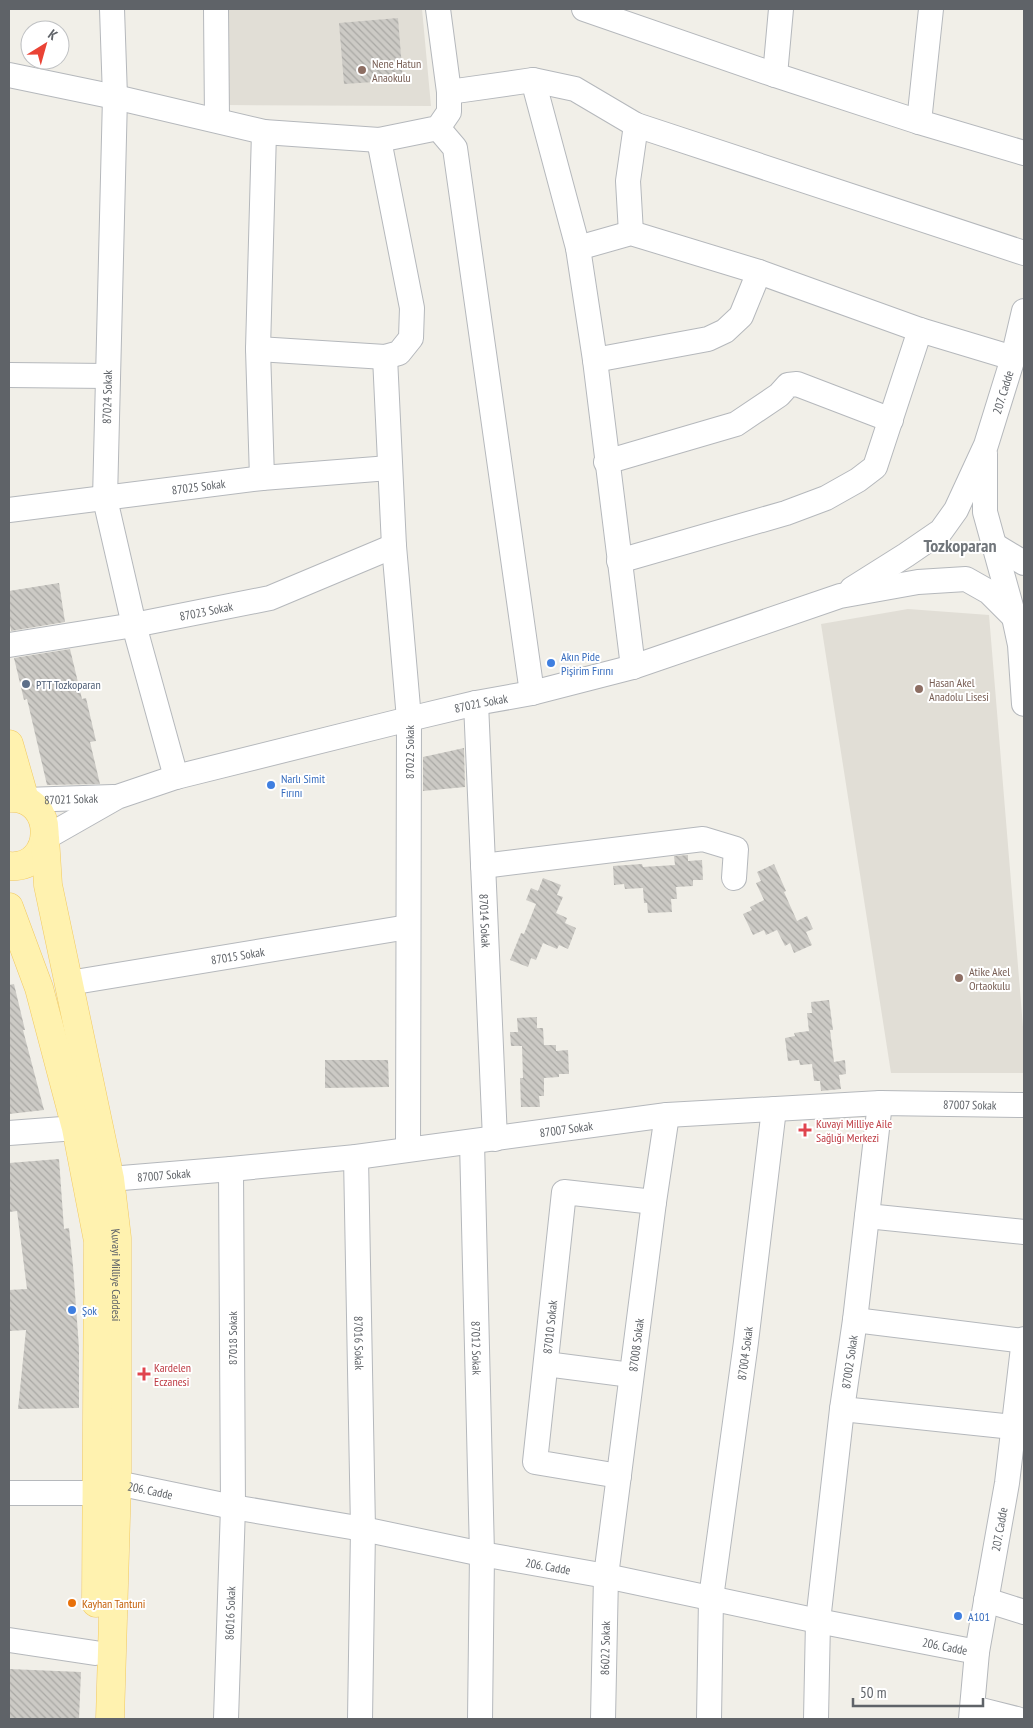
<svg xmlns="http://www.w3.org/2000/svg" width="1033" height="1728" font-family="'PT Sans Narrow',sans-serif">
	<defs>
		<pattern id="building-back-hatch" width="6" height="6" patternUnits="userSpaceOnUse" patternTransform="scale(1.25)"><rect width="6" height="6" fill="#cccac5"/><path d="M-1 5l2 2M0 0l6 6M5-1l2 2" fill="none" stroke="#a9a8a4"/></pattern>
	</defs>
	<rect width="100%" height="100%" fill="#f1efe8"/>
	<!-- education -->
	<path fill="#e1ded6" d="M 227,9 L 422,9 L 431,106 L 228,105 Z
		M 908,609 L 989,615 L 1024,1039 L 1024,1073 L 891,1073 L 821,624 Z"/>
	<!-- building -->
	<path fill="url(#building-back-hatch)" d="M 398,18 L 403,80 L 344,84 L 339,23 Z
		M 59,583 L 65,622 L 11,631 L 9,619 L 9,591 Z
		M 70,649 L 82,699 L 86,698 L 96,741 L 90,742 L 100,784 L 47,785 L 27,699 L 24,700 L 14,658 Z
		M 464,748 L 465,787 L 423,791 L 423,757 Z
		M 688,855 L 688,861 L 702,860 L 703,880 L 693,880 L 693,886 L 676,887 L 677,899 L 671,899 L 672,912 L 648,913 L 647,903 L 644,903 L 643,888 L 625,889 L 624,884 L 614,885 L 613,866 L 642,864 L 643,867 L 675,865 L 674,856 Z
		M 774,864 L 786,891 L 784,892 L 797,921 L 807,916 L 813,929 L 806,932 L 812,945 L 794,953 L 790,943 L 785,946 L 777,930 L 766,935 L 764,930 L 753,935 L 743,914 L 752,910 L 750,907 L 764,900 L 756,883 L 761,881 L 757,872 Z
		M 543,878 L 561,885 L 557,895 L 563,897 L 556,913 L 567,918 L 565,923 L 576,928 L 568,949 L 559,945 L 557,949 L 543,943 L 536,960 L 531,958 L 528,967 L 510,960 L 521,933 L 524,934 L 536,904 L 526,900 L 531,888 L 538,891 Z
		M 14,984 L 25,1030 L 23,1030 L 44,1110 L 9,1114 L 9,985 Z
		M 829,1000 L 833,1030 L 830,1030 L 834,1062 L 845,1060 L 846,1074 L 839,1075 L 841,1089 L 821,1091 L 820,1081 L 814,1081 L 812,1064 L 800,1065 L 799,1060 L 788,1061 L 785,1038 L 795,1036 L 794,1033 L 809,1031 L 807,1013 L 812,1013 L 811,1002 Z
		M 537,1017 L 537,1028 L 543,1028 L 544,1045 L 556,1045 L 556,1051 L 568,1050 L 569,1074 L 559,1074 L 559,1077 L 544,1078 L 544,1096 L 539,1096 L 540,1107 L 521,1107 L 520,1078 L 523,1078 L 522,1046 L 511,1046 L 510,1032 L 518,1032 L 517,1018 Z
		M 325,1060 L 388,1060 L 389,1087 L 325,1088 Z
		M 59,1159 L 64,1229 L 69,1228 L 73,1266 L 79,1348 L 79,1408 L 18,1409 L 26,1330 L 9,1331 L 9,1290 L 27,1289 L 17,1211 L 9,1212 L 9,1163 Z
		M 9,1669 L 81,1672 L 79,1719 L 9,1719 Z"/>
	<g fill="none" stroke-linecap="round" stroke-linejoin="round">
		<defs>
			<g id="minor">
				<path d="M 112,9 L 115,97 L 105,499 L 134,625 L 176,777"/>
				<path d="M 216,9 L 217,120"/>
				<path d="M 584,9 L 775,75 L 919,122 L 1024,153"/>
				<path d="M 9,75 L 115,97 L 264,132 L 379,140 L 438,128 L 449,112 L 449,92 L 438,9"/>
				<path d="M 775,75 L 781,9"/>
				<path d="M 533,80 L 578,248 L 595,360 L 633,667"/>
				<path d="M 449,92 L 533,80 L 575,89 L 636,125 L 1024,253"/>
				<path d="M 919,122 L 931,9"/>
				<path d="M 438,128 L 455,148 L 532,693"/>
				<path d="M 631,233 L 628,181 L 636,125"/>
				<path d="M 578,248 L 631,233 L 759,272 L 920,330 L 1013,358"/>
				<path d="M 258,349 L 385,357 L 399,353 L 411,338 L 412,308 L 379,140"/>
				<path d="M 385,357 L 394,546 L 409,719 L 408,1149"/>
				<path d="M 595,360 L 708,339 L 725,331 L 741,316 L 759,272"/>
				<path d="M 9,375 L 108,376"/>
				<path d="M 985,454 L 985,512 L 1014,617 L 1020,645 L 1024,704"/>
				<path d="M 606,462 L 736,424 L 779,395 L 788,385 L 797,384 L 891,420"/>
				<path d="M 262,478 L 258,349 L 264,132"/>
				<path id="s1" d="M 9,510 L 262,478 L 389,468"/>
				<path d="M 994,545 L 1024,563"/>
				<path d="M 619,561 L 786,513 L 826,498 L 858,480 L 875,467 L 920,330"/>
				<path id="s2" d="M 852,589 L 906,555 L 941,531 L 956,510 L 986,445 L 1013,358 L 1024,311"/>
				<path id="s3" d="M 9,645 L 134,625 L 270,598 L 394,546"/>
				<path id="s4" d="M 476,703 L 495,1139"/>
				<path id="s5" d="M 25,800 L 113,797"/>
				<path id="s6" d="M 45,838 L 117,797 L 176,777 L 409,719 L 476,703 L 532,693 L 633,667 L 840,596 L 918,582 L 966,579 L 989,592 L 1014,617"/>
				<path d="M 483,866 L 703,839 L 736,849 L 734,878"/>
				<path id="s7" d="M 69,983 L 408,927"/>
				<path d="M 9,1133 L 76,1128"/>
				<path id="s8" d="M 472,1142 L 482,1554 L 480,1719"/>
				<path id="s9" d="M 356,1157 L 363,1529 L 360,1719"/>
				<path id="s10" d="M 110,1179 L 231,1169 L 356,1157 L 667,1115 L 880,1103 L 1024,1105"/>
				<path d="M 867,1216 L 1024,1232"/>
				<path d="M 855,1320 L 1024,1341"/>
				<path d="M 546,1364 L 631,1375"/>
				<path d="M 842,1409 L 1013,1427"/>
				<path id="s11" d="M 619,1476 L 535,1462 L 564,1192 L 654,1202"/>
				<path id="s12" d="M 117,1483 L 233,1507 L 363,1529 L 482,1554 L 606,1576 L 818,1621 L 977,1652"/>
				<path d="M 9,1493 L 96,1493"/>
				<path d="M 986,1600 L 1024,1612"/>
				<path d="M 9,1640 L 95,1653"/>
				<path d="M 973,1708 L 1017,1719"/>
				<path id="s13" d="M 226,1719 L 233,1507 L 231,1169"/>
				<path id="s14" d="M 603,1719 L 606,1576 L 654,1202 L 667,1115"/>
				<path id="s15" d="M 709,1719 L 711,1598 L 746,1342 L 774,1109"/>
				<path id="s16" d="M 816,1719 L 818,1621 L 842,1409 L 855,1320 L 880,1103"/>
				<path id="s17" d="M 971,1719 L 977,1652 L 1007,1483 L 1024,1339"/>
			</g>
			<g id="major">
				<path d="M 9,744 L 25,800"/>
				<path d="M 9,798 C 57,795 56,870 9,866"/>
				<path id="s18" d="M 45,838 L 48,885 L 110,1179 L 117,1238 L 117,1483 L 110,1719"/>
				<path d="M 9,907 L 39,988 L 76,1128 L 98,1241 L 96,1603"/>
			</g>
		</defs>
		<!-- minor casing -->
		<use href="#minor" stroke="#b5b8bc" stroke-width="26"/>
		<!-- major casing -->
		<use href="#major" stroke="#f2c960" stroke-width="29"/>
		<!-- minor -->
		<use href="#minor" stroke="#fff" stroke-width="24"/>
		<!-- major -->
		<use href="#major" stroke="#fff2af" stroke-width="28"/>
	</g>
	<!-- markers -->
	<g fill="#8d6e63" stroke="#fff" stroke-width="2">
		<circle cx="362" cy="70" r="5"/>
		<circle cx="919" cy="689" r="5"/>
		<circle cx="959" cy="978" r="5"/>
	</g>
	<g fill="#3f7fe0" stroke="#fff" stroke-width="2">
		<circle cx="551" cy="663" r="5"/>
		<circle cx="271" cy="785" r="5"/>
		<circle cx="72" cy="1310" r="5"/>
		<circle cx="958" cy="1616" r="5"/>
	</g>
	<circle fill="#5c6f8a" stroke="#fff" stroke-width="2" cx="26" cy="684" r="5"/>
	<g fill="#e0444e" stroke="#fff" stroke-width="2">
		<path d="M802.5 1122.5h5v5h5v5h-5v5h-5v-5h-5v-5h5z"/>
		<path d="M141.5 1366.5h5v5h5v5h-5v5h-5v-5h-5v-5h5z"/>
	</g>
	<circle fill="#e8710a" stroke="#fff" stroke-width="2" cx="72" cy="1603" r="5"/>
	<g text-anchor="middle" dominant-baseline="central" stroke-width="4" stroke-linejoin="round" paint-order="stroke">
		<!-- education labels -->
		<g font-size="12" fill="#785e54" stroke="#fff" text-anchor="start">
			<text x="372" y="63">Nene Hatun<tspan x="372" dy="14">Anaokulu</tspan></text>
			<text x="929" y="682">Hasan Akel<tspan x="929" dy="14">Anadolu Lisesi</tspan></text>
			<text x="969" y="971">Atike Akel<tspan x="969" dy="14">Ortaokulu</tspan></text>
		</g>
		<!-- street labels -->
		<g font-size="12" fill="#5f6368" stroke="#fff">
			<text stroke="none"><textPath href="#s2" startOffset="259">207. Cadde</textPath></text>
			<text transform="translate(107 397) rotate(-89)">87024 Sokak</text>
			<text stroke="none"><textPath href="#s1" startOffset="191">87025 Sokak</textPath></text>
			<text stroke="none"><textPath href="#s3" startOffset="200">87023 Sokak</textPath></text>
			<text stroke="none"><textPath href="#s6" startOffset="459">87021 Sokak</textPath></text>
			<text transform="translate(409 752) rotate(-90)">87022 Sokak</text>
			<text stroke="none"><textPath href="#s5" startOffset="46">87021 Sokak</textPath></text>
			<text stroke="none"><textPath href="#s4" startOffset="218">87014 Sokak</textPath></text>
			<text stroke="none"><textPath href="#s7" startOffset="171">87015 Sokak</textPath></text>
			<text stroke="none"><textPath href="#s10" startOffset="864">87007 Sokak</textPath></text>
			<text stroke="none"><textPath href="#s10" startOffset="459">87007 Sokak</textPath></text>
			<text stroke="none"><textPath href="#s10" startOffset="54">87007 Sokak</textPath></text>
			<text stroke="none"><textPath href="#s18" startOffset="444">Kuvayi Milliye Caddesi</textPath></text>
			<text stroke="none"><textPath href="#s11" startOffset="221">87010 Sokak</textPath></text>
			<text transform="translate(232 1338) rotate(-90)">87018 Sokak</text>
			<text stroke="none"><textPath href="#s9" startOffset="186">87016 Sokak</textPath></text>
			<text stroke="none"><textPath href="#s14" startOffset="376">87008 Sokak</textPath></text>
			<text stroke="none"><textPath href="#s8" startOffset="206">87012 Sokak</textPath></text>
			<text stroke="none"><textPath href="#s15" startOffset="368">87004 Sokak</textPath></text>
			<text stroke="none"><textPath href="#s16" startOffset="359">87002 Sokak</textPath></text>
			<text stroke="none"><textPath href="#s12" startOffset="34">206. Cadde</textPath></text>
			<text stroke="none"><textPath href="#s17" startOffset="192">207. Cadde</textPath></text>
			<text stroke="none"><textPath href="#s12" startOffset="439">206. Cadde</textPath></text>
			<text stroke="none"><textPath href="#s13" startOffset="106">86016 Sokak</textPath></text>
			<text stroke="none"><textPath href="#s12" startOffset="844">206. Cadde</textPath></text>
			<text stroke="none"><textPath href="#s14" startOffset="71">86022 Sokak</textPath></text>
		</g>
		<!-- shop labels -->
		<g font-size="12" fill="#366cbe" stroke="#fff" text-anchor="start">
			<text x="561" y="656">Akın Pide<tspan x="561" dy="14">Pişirim Fırını</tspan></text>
			<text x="281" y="778">Narlı Simit<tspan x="281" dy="14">Fırını</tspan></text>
			<text x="82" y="1310">Şok</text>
			<text x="968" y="1616">A101</text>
		</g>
		<!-- service labels -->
		<g font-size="12" fill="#4e5e75" stroke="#fff" text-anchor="start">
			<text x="36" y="684">PTT Tozkoparan</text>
		</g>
		<!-- health labels -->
		<g font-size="12" fill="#be3a42" stroke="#fff" text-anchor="start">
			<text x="816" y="1123">Kuvayi Milliye Aile<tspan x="816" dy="14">Sağlığı Merkezi</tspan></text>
			<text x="154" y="1367">Kardelen<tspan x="154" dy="14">Eczanesi</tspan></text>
		</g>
		<!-- food labels -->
		<g font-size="12" fill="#c56008" stroke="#fff" text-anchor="start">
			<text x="82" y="1603">Kayhan Tantuni</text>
		</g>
		<!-- district labels -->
		<g font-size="18" font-weight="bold" fill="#70757a" stroke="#fff">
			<text x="960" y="545">Tozkoparan</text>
		</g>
	</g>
	<!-- border -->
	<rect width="1033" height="1728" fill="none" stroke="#5f6368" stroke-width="20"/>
	<!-- north arrow -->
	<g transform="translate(45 45) rotate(37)"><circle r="24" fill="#ffffff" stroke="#bfc1c3"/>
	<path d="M0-4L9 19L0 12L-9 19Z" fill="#ea4335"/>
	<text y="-8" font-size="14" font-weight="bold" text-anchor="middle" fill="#5f6368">K</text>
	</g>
	<!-- scale -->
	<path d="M853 1698v8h130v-8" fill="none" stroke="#5f6368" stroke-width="2.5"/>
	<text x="860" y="1698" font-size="15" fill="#5f6368" stroke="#ffffff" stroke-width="4" paint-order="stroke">50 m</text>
</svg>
